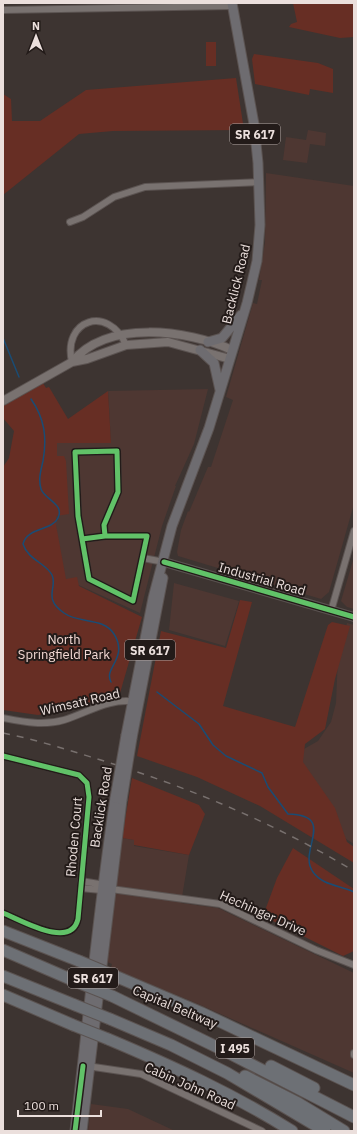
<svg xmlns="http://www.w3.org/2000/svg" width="357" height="1134" font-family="'IBM Plex Sans',sans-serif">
	<rect width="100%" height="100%" fill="#3d3431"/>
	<!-- built -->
	<path fill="#4e3732" d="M 308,130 L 326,133 L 325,146 L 310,144 L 307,163 L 283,160 L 286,137 L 306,140 Z
		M 266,173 L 354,186 L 354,504 L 329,592 L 321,599 L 178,556 L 177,552 L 181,530 L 188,511 L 189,512 L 208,467 L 211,467 L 233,400 L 226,397 L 253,303 L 257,304 L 262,280 L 259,280 L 265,242 Z
		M 208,389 L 194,444 L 175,486 L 176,486 L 162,526 L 140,613 L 39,567 L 53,443 L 111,443 L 108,391 Z
		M 354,557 L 354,609 L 347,607 L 341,601 Z
		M 174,583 L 239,601 L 225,646 L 169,630 Z
		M 347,623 L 354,625 L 354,844 L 343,837 L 297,753 L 318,741 L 331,722 L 336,703 L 338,656 Z
		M 122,838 L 134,840 L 134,846 L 189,855 L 181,903 L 218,908 L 354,973 L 354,1073 L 198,1004 L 111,968 L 112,964 L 102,960 Z
		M 91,1104 L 128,1109 L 175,1131 L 88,1131 Z"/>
	<!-- green -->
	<path fill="#672e24" d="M 293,3 L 354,3 L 354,37 L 340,38 L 289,27 L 291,24 L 297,22 Z
		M 206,42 L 216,42 L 216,66 L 206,66 Z
		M 254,54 L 318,63 L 333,69 L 333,93 L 310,89 L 309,95 L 255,84 L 252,59 Z
		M 236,78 L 244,130 L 113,131 L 79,134 L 3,195 L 3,94 L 11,99 L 12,121 L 40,121 L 86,90 Z
		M 41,380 L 46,388 L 49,387 L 68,419 L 108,391 L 111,443 L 57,443 L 57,456 L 64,456 L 66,461 L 69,514 L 56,516 L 56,525 L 66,579 L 77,577 L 79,586 L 142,617 L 120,693 L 72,708 L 38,715 L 3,710 L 3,467 L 9,458 L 14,431 L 3,418 L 3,401 Z
		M 240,600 L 252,602 L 223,706 L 295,727 L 328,625 L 332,622 L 350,626 L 335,679 L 325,729 L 305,744 L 303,762 L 335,808 L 347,842 L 354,847 L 354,863 L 260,806 L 197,777 L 137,756 L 161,631 L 226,648 Z
		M 132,778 L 199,805 L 205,814 L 189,855 L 134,845 L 134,840 L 122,838 Z
		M 293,848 L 354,889 L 354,951 L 343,956 L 263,916 L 277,878 Z"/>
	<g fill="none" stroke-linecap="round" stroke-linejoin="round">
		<!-- stream -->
		<path stroke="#1a4c74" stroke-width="1.5" d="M 3,338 L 19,377
			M 31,399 C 45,419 47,438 43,461 C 41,470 38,479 41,489 C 44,499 65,504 58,518 C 52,531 27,527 23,544 C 28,560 46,563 52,575 C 58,587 42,598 64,613 C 79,624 103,617 114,634 C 129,658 103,668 111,682
			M 157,692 L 199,724 L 213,745 L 226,756 L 262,773 L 268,787 L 288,814 C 338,815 297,851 313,872 C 323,886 340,885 354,892"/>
		<defs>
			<path id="street" d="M 3,10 L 232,6
				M 70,222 L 83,217 L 114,197 L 145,187 L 259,182
				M 72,362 C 62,320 108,304 126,345
				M 82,539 L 105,536 L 147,536 L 133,601 L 89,579 L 78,516 L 75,452 L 117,451 L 118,492 L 104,525 L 105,536
				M 143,558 L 164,562
				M 331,611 L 354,531
				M 3,718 C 24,722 43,726 64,720 C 87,713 110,697 136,702
				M 3,756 L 79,775 L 87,783 L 89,797 L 78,919 C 71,950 21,920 3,913
				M 81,881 L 105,885
				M 81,888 L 101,890 L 111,889 L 220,904 L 316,950 L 354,965
				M 354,1053 L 354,1055
				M 87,1066 L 141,1074 L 262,1131"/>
			<path id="secondary" d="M 72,362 C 107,319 188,330 232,350
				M 3,401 L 72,362 L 87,359 L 126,345 L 168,342 L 230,359
				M 164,562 L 354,617"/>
			<path id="primary" d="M 208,342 L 222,338 L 241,315
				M 200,350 L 214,363 L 220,390
				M 126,735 L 153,598 L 172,526 L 209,428 L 247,303 L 257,261 L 260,225 L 258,163 L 254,124 L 232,3
				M 132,738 L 163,578
				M 75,1131 C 88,1020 98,909 115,798
				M 82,1131 L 122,800"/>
			<path id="highway" d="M 3,931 L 79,961
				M 3,950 L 77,982
				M 3,976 L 75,1005
				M 115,976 L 202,1013 L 354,1085
				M 3,995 L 73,1025
				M 112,996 L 227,1052 L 354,1117
				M 110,1019 L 171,1045 L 227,1073 L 325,1131
				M 108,1039 C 172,1066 233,1094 292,1131
				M 271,1066 L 314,1088
				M 245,1076 L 298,1103 L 344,1131"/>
		</defs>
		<!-- street casing -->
		<use href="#street" stroke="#5b5351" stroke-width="8"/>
		<!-- secondary casing -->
		<use href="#secondary" stroke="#5b5351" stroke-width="10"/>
		<!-- primary casing -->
		<use href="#primary" stroke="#5b5351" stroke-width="11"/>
		<!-- highway casing -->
		<use href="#highway" stroke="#5b5351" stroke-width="13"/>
		<!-- street -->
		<use href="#street" stroke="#797270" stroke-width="6"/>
		<!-- secondary -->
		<use href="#secondary" stroke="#797270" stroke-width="8"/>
		<!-- primary -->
		<use href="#primary" stroke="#6e6c70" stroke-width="9"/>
		<!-- highway -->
		<use href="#highway" stroke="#6d7075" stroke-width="11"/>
		<!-- rail -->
		<path stroke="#78706e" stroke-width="1.5" stroke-dasharray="7 7" stroke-linecap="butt" d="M 3,733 C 33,739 62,748 91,757 C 183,785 271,821 354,871"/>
		<defs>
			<path id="primary-bridge" d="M 115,798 L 126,735
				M 122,800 L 132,738"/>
			<path id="highway-bridge" d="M 79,961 L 115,976
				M 77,982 L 112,996
				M 75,1005 L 110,1019
				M 73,1025 L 108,1039"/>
		</defs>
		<!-- primary-bridge casing -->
		<use href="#primary-bridge" stroke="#5b5351" stroke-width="11" stroke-linecap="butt"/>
		<!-- highway-bridge casing -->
		<use href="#highway-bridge" stroke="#5b5351" stroke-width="13" stroke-linecap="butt"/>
		<!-- primary-bridge -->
		<use href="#primary-bridge" stroke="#6e6c70" stroke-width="9"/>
		<!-- highway-bridge -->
		<use href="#highway-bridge" stroke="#6d7075" stroke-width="11"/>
		<defs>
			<path id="cycleway" d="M 82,539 L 105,536 L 147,536 L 133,601 L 89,579 L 78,516 L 75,452 L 117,451 L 118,492 L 104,525 L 105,536
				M 164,562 L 354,617
				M 3,756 L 79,775 L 87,783 L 89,797 L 78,919 C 71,950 21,920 3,913
				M 75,1131 L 83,1066"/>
		</defs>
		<!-- cycleway casing -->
		<use href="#cycleway" stroke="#231b19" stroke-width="8"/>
		<!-- cycleway -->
		<use href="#cycleway" stroke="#61c268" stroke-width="5"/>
	</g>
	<g text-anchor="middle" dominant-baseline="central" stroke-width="4" stroke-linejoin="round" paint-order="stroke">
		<!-- shield labels -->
		<g fill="#231b19" stroke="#afa4a2" stroke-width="1">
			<rect x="230" y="124" width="50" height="20" rx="3"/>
			<rect x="125" y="640" width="50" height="20" rx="3"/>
			<rect x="68" y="968" width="50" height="20" rx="3"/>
			<rect x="216" y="1038" width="38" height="20" rx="3"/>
		</g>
		<g font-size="12" font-weight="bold" fill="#ebdfdc">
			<text x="255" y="134">SR 617</text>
			<text x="150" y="650">SR 617</text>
			<text x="93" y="978">SR 617</text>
			<text x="235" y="1048">I 495</text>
		</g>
		<!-- street labels -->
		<g font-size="13" fill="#ebdfdc" stroke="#231b19">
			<text transform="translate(236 284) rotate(-76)">Backlick Road</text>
			<text transform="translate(262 579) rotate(16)">Industrial Road</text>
			<text transform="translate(80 702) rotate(-13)">Wimsatt Road</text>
			<text transform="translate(101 807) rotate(-81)">Backlick Road</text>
			<text transform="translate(74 837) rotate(-85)">Rhoden Court</text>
			<text transform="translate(263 913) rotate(24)">Hechinger Drive</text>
			<text transform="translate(175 1007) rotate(23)">Capital Beltway</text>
			<text transform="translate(190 1086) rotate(24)">Cabin John Road</text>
		</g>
		<!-- park labels -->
		<g font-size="13" fill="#f3d9d4" stroke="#231b19">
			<text x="64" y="639">North<tspan x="64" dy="15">Springfield Park</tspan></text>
		</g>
	</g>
	<!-- border -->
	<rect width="357" height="1134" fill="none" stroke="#ebdfdc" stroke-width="8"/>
	<!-- north arrow -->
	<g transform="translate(36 36)" stroke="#231b19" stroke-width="3" paint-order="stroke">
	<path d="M0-3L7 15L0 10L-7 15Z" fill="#ebdfdc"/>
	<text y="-6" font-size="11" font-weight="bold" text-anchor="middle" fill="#ebdfdc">N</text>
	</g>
	<!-- scale -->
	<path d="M18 1110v6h83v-6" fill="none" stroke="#ebdfdc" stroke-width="2"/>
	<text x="24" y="1110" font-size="12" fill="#ebdfdc" stroke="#231b19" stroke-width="3" paint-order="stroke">100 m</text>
</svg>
